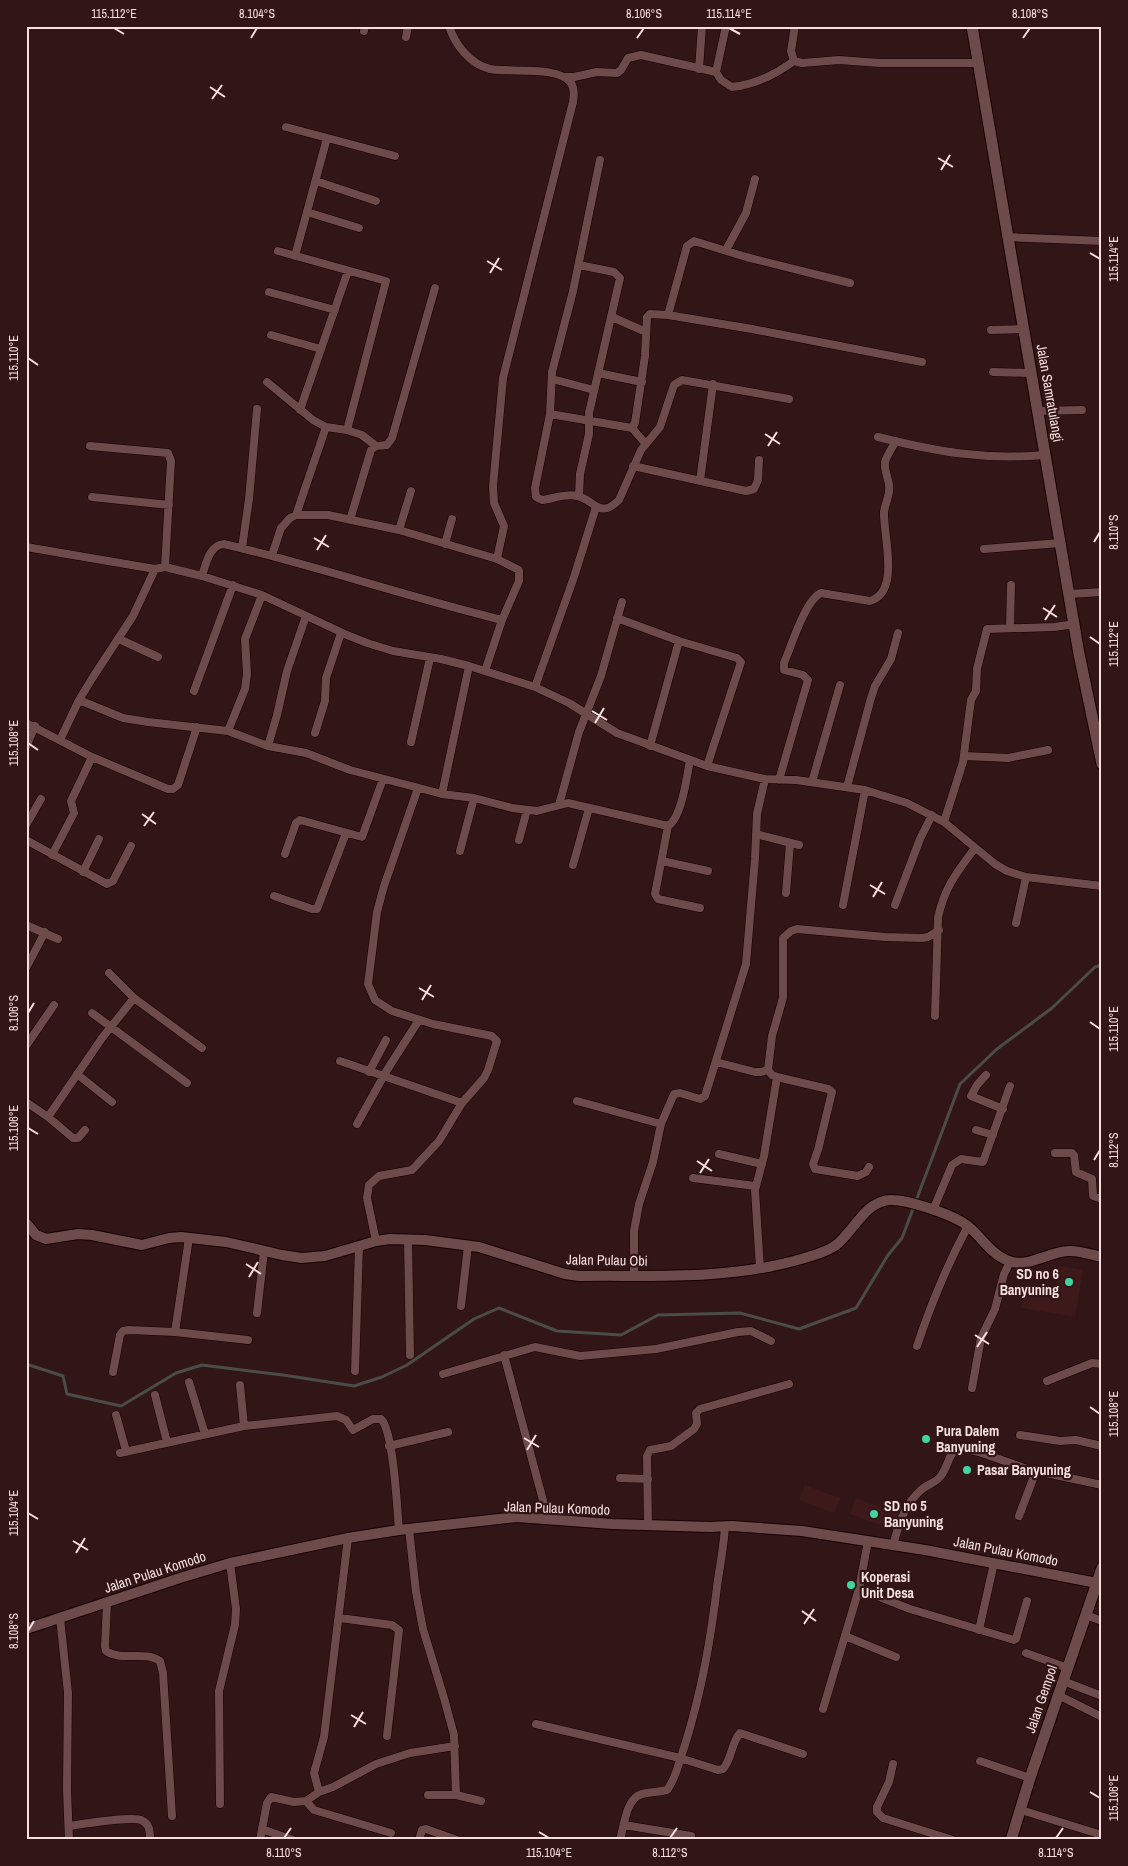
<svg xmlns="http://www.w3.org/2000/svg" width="1128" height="1866" font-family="'Archivo Narrow',sans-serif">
	<rect width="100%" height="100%" fill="#321516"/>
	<!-- built -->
	<path fill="#3e191a" d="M 1059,1266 L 1083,1270 L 1075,1317 L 1021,1308 L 1023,1293 L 1053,1298 Z
		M 805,1485 L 840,1498 L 834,1513 L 799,1500 Z
		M 856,1498 L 899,1514 L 893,1530 L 850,1514 Z"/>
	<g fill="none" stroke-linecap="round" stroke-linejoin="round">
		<!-- stream -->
		<path stroke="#4b4c48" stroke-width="3" d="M 26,1364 L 63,1376 L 67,1394 L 121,1406 L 176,1373 L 202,1365 L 283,1375 L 354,1386 L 382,1377 L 407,1365 L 474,1319 L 499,1308 L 557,1331 L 621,1335 L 658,1315 L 740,1313 L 799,1329 L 856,1308 L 888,1255 L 902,1238 L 960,1084 L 997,1049 L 1052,1008 L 1095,967 L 1102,965"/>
		<defs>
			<path id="minor" d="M 449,26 C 455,45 470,64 490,69 C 509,73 558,65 571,83 C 575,89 574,96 573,102 L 503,378 L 493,486 L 494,503 L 504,526 L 497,559
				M 364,31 L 365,26
				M 406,37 L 408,26
				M 794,61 L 791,51 L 795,26
				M 699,69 L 702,26
				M 716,72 L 726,26
				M 564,77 L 574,77 L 597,72 L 617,73 L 621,70 L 628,58 L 641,55 L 716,72 L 721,80 L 732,87 C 754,85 776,74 794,61 L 802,63 L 839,60 L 880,63 L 977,63
				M 286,127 L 395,156
				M 600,160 L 573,291 L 552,372 L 550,414 L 535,488 L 536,497 L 542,500 C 553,499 565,493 577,496 C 594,499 599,520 619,500 L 641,450 L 660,427 L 674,385 L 682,380 L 789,399
				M 316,181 L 376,201
				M 307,212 L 359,228
				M 1007,237 L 1102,241
				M 726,250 L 746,213 L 755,179
				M 278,251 L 386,281 L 347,430
				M 295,256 L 327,138
				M 579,265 L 614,272 L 620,278 L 589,413 L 589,434 L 580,474 L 579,496
				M 269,292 L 335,310
				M 668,315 L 687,246 L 694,241 L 746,257 L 850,283
				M 612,317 L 646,332
				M 991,330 L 1023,329
				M 271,335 L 321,349
				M 993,372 L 1031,373
				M 598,373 L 642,382
				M 552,379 L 594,390
				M 267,382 L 313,420 L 326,427 L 347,430 L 362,435 L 376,446
				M 300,410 L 348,271
				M 1038,411 L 1082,410
				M 550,414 L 632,428 L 635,423 L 645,356 L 647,317 L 650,314 L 668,315 L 752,329 L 922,362
				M 632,428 L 645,443
				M 878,437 C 938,452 983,460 1046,455
				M 90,446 L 168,453 L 171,461 L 165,567
				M 633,466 L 746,491 L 754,489 L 758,480 L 759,460
				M 700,481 L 713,384
				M 92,497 L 169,505
				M 296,515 L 326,427
				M 350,520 L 371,450 L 376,446 L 387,445 L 392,438 L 435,288
				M 399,530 L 411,491
				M 445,544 L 452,519
				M 26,547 L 155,569 L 165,567 L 202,576 L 262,595 L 347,635 L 367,643 L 393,651 L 441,659 L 469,666 L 535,687 L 569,703 L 617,733 L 707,766 L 765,779 L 796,780 L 865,790 L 907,803 L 944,822 L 995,864 L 1007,871 L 1026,877 L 1102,886
				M 242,548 L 249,499 L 257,409
				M 984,549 L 1060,543
				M 272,555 L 281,528 L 290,518 L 296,515 L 328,515 L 399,530 L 497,559 L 519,570 L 519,581 L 502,620 L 485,671
				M 202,576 C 206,564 209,545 224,544 C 317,566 408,597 502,620
				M 1070,594 L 1102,592
				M 617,618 L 679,641 L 737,658 L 741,662 L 707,766
				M 1010,628 L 1011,585
				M 119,639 L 158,657
				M 535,687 L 574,577 L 596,507
				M 194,691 L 233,585
				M 79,700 L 123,718 L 148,722 L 228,731 L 268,746 L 306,753 L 350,770 L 442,794 L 474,798 L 512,808 L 537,811 L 568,803 L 668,826
				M 26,723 L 92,757 L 168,789 L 173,789 L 178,785 L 197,727
				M 228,731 L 245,689 L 247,674 L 245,639 L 262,595
				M 315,733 L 325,701 L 326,678 L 341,633
				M 60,740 L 79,700 L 93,677 L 133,616 L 155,569
				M 411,742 L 430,658
				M 268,746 L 277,715 L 287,671 L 306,616
				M 650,746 L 679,641
				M 26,747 L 35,726
				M 965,756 L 1008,758 L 1048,750
				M 690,760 C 687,775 682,818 668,826 L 655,894 L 658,899 L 700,908
				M 779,780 L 808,680 L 803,675 L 784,670 L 784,663 C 791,647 805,600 821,593 L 870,601 C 901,592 883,535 884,512 C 885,503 891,493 889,485 C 888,477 884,470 885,462 C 887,455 892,448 896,441
				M 812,782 L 840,685
				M 847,787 L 871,698 L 875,686 L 891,659 L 898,633
				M 442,794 L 469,666
				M 559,805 L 579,732 L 601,676 L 622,602
				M 944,822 L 963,762 L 971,700 L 976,691 L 977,669 L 987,629 L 1054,627 L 1075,624
				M 26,825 L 41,799
				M 756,834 L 799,845
				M 26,840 L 107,884 L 113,881 L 131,846
				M 519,840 L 527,810
				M 460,851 L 474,798
				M 285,854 L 296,823 L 300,820 L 362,837 L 383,779
				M 52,855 L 74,813 L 71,801 L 92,757
				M 662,861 L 708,871
				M 573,865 L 589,808
				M 83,872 L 99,839
				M 786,893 L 790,843
				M 274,896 L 312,909 L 317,909 L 346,833
				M 843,905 L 865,790
				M 895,905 L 920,839 L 932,815
				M 1016,923 L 1026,877
				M 26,925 L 58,939
				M 26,968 L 45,932
				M 109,973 L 134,998 L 202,1048
				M 92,1013 L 187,1083
				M 935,1016 L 938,918 C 944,888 957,872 975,848
				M 26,1046 L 54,1005
				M 340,1061 L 462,1103
				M 716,1062 L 755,1072 L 761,1072 L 768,1070
				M 369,1072 L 386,1040
				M 77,1074 L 112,1102
				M 986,1075 L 977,1085 L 971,1096 L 1003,1109
				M 577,1101 L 661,1124
				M 26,1102 L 48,1117 L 73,1138 L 78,1138 L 85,1130
				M 48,1117 L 102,1038 L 134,998
				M 357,1124 L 387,1070 L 419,1020
				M 976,1130 L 993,1135
				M 1055,1153 L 1072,1153 L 1074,1155 L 1076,1172 L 1092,1179 L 1093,1196 L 1102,1199
				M 719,1154 L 762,1164
				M 869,1167 L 866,1172 L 858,1176 L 815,1169 L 813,1164 L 818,1150 L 832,1092 L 828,1089 L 777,1077 L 772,1075 L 768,1070 L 772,1036 L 783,998 L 783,938 L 791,931 L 797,929 L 885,937 L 922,938 L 928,937 L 939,930
				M 693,1178 L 755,1186
				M 933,1210 L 952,1165 L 961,1159 L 983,1162 L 1010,1086
				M 408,1240 L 410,1355
				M 376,1241 L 367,1198 L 369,1185 L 379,1176 L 412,1170 L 439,1141 L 462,1103 L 484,1078 L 488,1070 L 497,1041 L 492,1036 L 433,1024 L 392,1011 L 375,1000 L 368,984 L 377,912 L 384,886 L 418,788
				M 760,1268 L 755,1190 L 764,1156 L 777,1077
				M 634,1275 L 634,1231 L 639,1204 L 653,1162 L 661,1124 L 674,1094 L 680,1093 L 700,1099 L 705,1096 L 746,964 L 755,859 L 757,814 L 765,779
				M 461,1306 L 468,1246
				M 257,1313 L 264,1251
				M 175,1332 L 189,1238
				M 917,1346 C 931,1304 947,1265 968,1226
				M 504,1355 L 548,1519
				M 355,1371 L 359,1246
				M 113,1372 L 120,1335 L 123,1331 L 129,1330 L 175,1332 L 248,1340
				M 443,1374 L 535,1347 L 580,1356 L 656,1349 L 738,1332 L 751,1331 L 771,1341
				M 1047,1381 L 1092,1363 L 1102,1364
				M 189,1382 L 205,1434
				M 240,1385 L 244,1426
				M 972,1388 L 981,1338 L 995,1309 L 1004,1274 L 1010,1262
				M 155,1395 L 167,1442
				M 116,1415 L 126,1451
				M 1020,1435 L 1060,1441 L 1076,1440 L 1102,1446
				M 389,1446 L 448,1432
				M 120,1453 L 244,1426 L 337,1416 L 346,1420 L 353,1430 L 373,1419 L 381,1419 C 394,1432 397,1509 399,1530
				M 620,1478 L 648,1479
				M 1019,1516 L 1036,1471
				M 648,1525 L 647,1456 L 650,1450 L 671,1446 L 694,1429 L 697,1424 L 696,1413 L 700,1409 L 789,1384
				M 409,1529 L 416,1592 L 423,1629 L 444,1698 L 454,1735 L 456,1795
				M 893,1545 C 899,1524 904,1505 921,1490 C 926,1485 935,1483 940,1477 C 948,1468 948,1454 958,1447 L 979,1452 L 1027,1469 L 1102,1485
				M 859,1589 L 910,1609 L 1014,1640 L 1016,1639 L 1027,1601
				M 107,1603 L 105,1646 L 106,1651 C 122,1662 145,1650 160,1661 L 163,1673 L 172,1816
				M 1086,1615 L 1102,1621
				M 60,1618 L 68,1693 L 67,1790 L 69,1840
				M 340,1618 L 392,1625 L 399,1630 L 387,1736
				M 979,1630 L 994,1563
				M 845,1636 L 896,1657
				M 1026,1653 L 1068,1668
				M 1063,1681 L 1102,1696
				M 1058,1695 L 1102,1717
				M 823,1709 L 859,1589 L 868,1541
				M 536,1724 L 680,1758 L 718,1770 L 723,1769 C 732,1759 731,1743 740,1733 L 803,1754
				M 980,1761 L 1030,1778
				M 893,1764 L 889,1782 L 877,1807 L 877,1812 L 883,1818 L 953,1840
				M 319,1792 L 314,1773 L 324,1737 L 348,1538
				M 428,1795 L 456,1795 L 481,1801
				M 306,1801 L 314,1810 L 391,1833
				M 220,1804 L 219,1691 L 235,1625 L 236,1609 L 230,1563
				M 1021,1810 L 1102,1835
				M 624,1825 L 691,1836
				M 69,1826 C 83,1824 130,1816 141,1820 C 150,1824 150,1831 150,1840
				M 262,1829 L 293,1840
				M 260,1840 L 267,1803 L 271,1797 L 294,1802 L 306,1801 L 319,1792 L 333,1787 L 376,1764 L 410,1753 L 455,1746
				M 419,1840 L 422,1830 L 426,1829 L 457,1840
				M 620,1840 C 624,1826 626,1798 642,1794 C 650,1792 659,1792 667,1790 C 676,1779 679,1761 684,1748 C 702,1691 711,1638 718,1579 C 721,1561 724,1544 725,1526"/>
			<path id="tertiary" d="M 26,1223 L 36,1235 L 46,1239 L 78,1234 L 92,1235 L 142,1245 L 169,1238 L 181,1237 L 226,1242 L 282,1255 L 302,1258 L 325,1256 L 376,1241 L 390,1239 L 425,1240 L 479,1247 L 565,1274 L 579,1276 C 650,1275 724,1280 794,1261 C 805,1258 828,1252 836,1245 C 853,1232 866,1200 891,1200 C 909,1200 955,1215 969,1227 C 982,1238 993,1256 1009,1261 C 1028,1268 1049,1252 1068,1251 C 1079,1250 1091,1255 1102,1257
				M 26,1629 L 180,1578 L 230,1563 L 348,1538 L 399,1530 L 517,1517 L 612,1524 L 710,1527 L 732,1526 L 802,1531 L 925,1550 L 1097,1583"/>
			<path id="secondary" d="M 972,26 L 1079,654 L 1102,764
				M 1011,1840 L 1030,1778 L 1102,1568"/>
		</defs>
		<!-- minor casing -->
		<use href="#minor" stroke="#180103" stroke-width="9"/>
		<!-- tertiary casing -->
		<use href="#tertiary" stroke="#180103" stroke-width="12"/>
		<!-- secondary casing -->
		<use href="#secondary" stroke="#180103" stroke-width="13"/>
		<!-- minor -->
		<use href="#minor" stroke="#6e4b4b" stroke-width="8"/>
		<!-- tertiary -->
		<use href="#tertiary" stroke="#6e4b4b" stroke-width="10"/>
		<!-- secondary -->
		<use href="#secondary" stroke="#6e4b4b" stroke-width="11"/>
	</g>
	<!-- ticks -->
	<path fill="none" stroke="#f5e0df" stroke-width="2" d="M 114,28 L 124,34M 729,28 L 740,34M 251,38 L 257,28M 637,38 L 644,28M 1023,38 L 1030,28M 210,87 L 225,97M 212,99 L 222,85M 938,158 L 953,167M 941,170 L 950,155M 1090,253 L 1100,259M 487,261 L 502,270M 490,273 L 499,258M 28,358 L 38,365M 765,434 L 780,444M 768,446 L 777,432M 314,538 L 329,547M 1094,542 L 1100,532M 317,550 L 326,535M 1043,608 L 1057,617M 1045,620 L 1055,605M 1090,637 L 1100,644M 592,711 L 607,720M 595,723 L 604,708M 28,743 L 38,750M 142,814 L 156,824M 144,826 L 154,812M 870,885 L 885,894M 873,897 L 882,882M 419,988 L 434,997M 422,1000 L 431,985M 28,1013 L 34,1003M 1090,1022 L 1100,1029M 28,1128 L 38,1134M 1094,1160 L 1100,1150M 697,1161 L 712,1171M 700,1173 L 709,1159M 246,1264 L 261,1274M 249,1277 L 258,1262M 975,1335 L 989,1344M 977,1347 L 987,1332M 1090,1407 L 1100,1414M 524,1438 L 539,1447M 527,1450 L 536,1435M 28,1513 L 38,1519M 73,1541 L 88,1550M 76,1553 L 85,1538M 802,1611 L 816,1621M 804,1624 L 814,1609M 28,1631 L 34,1621M 351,1715 L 366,1724M 354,1727 L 363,1712M 1090,1792 L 1100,1798M 539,1832 L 549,1838M 284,1838 L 291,1828M 670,1838 L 677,1828M 1056,1838 L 1063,1828"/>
	<!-- markers -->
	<g fill="#40d4a1" stroke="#321516" stroke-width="2">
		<circle cx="1069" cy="1282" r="5"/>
		<circle cx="926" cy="1439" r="5"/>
		<circle cx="967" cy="1470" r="5"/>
		<circle cx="874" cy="1514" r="5"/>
		<circle cx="851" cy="1585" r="5"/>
	</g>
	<g text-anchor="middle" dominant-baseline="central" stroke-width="4.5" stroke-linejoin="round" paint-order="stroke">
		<!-- street labels -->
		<g font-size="14" fill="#f5e0df" stroke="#321516">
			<text transform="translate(1050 393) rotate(80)">Jalan Samratulangi</text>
			<text transform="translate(607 1260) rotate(1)">Jalan Pulau Obi</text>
			<text transform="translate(557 1508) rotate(2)">Jalan Pulau Komodo</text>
			<text transform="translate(1006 1551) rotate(11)">Jalan Pulau Komodo</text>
			<text transform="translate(155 1572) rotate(-18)">Jalan Pulau Komodo</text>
			<text transform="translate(1041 1699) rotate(-71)">Jalan Gempol</text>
		</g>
		<!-- poi labels -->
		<g font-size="14" font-weight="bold" fill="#f5e0df" stroke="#321516" text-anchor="start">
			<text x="1059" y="1274" text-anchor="end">SD no 6<tspan x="1059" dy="16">Banyuning</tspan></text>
			<text x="936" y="1431">Pura Dalem<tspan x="936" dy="16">Banyuning</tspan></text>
			<text x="977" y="1470">Pasar Banyuning</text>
			<text x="884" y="1506">SD no 5<tspan x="884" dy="16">Banyuning</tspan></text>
			<text x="861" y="1577">Koperasi<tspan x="861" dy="16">Unit Desa</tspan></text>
		</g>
	</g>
	<!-- border -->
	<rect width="1128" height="1866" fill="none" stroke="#321516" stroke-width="55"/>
	<rect x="28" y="28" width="1072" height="1810" fill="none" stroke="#f5e0df" stroke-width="2"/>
	<g font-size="12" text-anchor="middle" fill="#f5e0df">
		<text x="114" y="18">115.112°E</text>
		<text x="257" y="18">8.104°S</text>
		<text x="644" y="18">8.106°S</text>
		<text x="729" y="18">115.114°E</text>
		<text x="1030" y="18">8.108°S</text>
		<text transform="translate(1114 259) rotate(-90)" y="4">115.114°E</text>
		<text transform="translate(14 358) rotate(-90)" y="4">115.110°E</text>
		<text transform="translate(1114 532) rotate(-90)" y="4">8.110°S</text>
		<text transform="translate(1114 644) rotate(-90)" y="4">115.112°E</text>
		<text transform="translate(14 743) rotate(-90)" y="4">115.108°E</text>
		<text transform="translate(14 1013) rotate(-90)" y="4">8.106°S</text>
		<text transform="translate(1114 1029) rotate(-90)" y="4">115.110°E</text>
		<text transform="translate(14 1128) rotate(-90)" y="4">115.106°E</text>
		<text transform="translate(1114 1150) rotate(-90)" y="4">8.112°S</text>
		<text transform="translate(1114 1414) rotate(-90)" y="4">115.108°E</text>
		<text transform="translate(14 1513) rotate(-90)" y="4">115.104°E</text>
		<text transform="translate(14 1631) rotate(-90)" y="4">8.108°S</text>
		<text transform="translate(1114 1798) rotate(-90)" y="4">115.106°E</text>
		<text x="284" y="1857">8.110°S</text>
		<text x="549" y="1857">115.104°E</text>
		<text x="670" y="1857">8.112°S</text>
		<text x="1056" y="1857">8.114°S</text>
	</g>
</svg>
